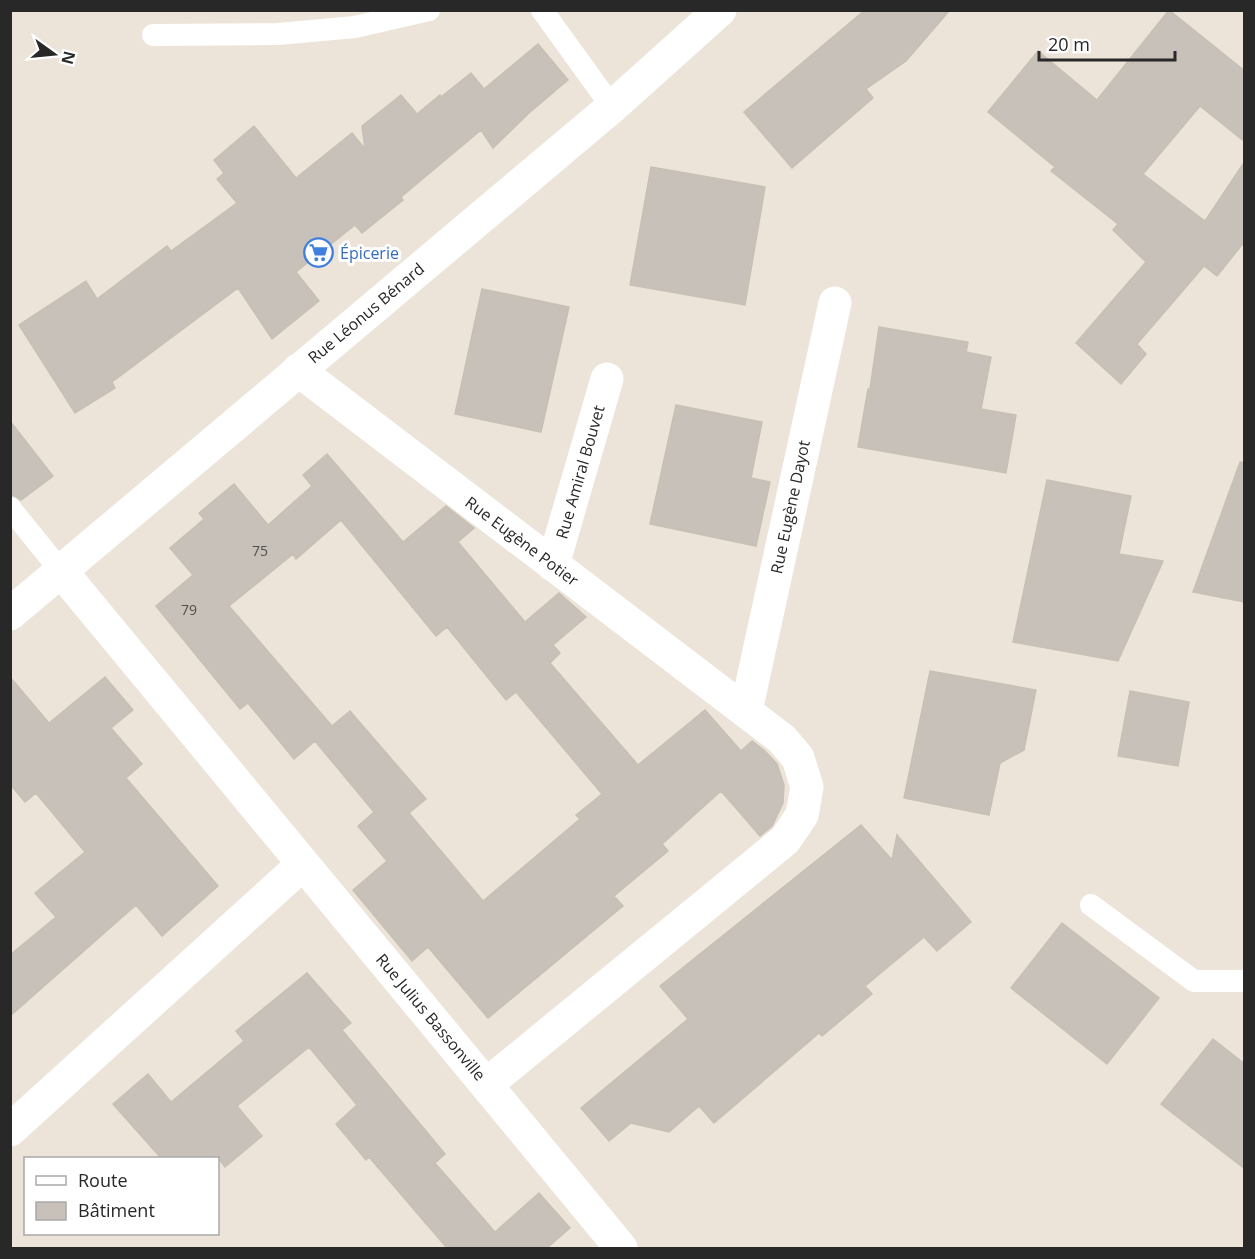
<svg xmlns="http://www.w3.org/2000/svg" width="1255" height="1259" font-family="'Open Sans',sans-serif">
	<rect width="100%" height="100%" fill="#ece4d9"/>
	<!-- building -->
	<path fill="#c7c1b9" stroke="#c7c0b3" stroke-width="1.5" fill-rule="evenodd" d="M 865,10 L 950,10 L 906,61 L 866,89 L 873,98 L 792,168 L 744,112 Z
		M 1169,10 L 1245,71 L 1245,142 L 1200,106 L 1143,174 L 1205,221 L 1245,161 L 1245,241 L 1217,276 L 1204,266 L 1137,344 L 1146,354 L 1121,384 L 1076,343 L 1146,262 L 1113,230 L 1118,224 L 1051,171 L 1055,167 L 988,112 L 1038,51 L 1097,100 Z
		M 538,44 L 568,80 L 529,113 L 493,148 L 481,130 L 401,197 L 403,200 L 362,233 L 355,225 L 296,272 L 319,301 L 272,339 L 238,288 L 112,382 L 115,388 L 75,413 L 19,325 L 86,281 L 97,299 L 167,246 L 171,251 L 237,203 L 217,179 L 224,173 L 214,160 L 254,126 L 296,178 L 352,133 L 365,149 L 362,126 L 401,95 L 417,114 L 440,95 L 441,97 L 471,73 L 484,89 Z
		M 651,167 L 765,187 L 745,305 L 630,285 Z
		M 482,289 L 569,307 L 541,432 L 455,414 Z
		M 879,327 L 968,342 L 966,352 L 991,357 L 981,409 L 1016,415 L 1006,473 L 858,447 L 868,389 L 870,389 Z
		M 676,405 L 762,422 L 751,478 L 770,482 L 756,546 L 650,524 Z
		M 10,421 L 53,476 L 21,500 L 15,496 L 10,495 Z
		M 327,454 L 403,542 L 446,506 L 474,528 L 458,542 L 525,622 L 559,593 L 586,617 L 553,645 L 560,653 L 550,663 L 638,765 L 705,710 L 741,751 L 752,741 L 765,751 L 777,764 L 784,785 L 783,803 L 772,826 L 760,836 L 721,791 L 662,844 L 668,851 L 614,896 L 623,906 L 488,1018 L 428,947 L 412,961 L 353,890 L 387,861 L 358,826 L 374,812 L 315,741 L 294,759 L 248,703 L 240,709 L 156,606 L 193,575 L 170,548 L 204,519 L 199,513 L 234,484 L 268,525 L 312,486 L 303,475 ZM 341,520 L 436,636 L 447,627 L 506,700 L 516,692 L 602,794 L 576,815 L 580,819 L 483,901 L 409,813 L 426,799 L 350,711 L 332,726 L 229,606 L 293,554 L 296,559 Z
		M 1240,462 L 1245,463 L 1245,602 L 1193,592 Z
		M 1047,480 L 1131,496 L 1119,554 L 1163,561 L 1118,661 L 1013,642 Z
		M 930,671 L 1036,690 L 1024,750 L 1000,763 L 989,815 L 904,798 Z
		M 10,677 L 49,723 L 105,677 L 133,710 L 111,728 L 142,764 L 126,778 L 218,886 L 162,936 L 136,905 L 10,1016 L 10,955 L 56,917 L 35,893 L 85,852 L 36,793 L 25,802 L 10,784 Z
		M 1130,691 L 1189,702 L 1178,766 L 1118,756 Z
		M 861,825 L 892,860 L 897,835 L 971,922 L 937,951 L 924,937 L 865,986 L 872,994 L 822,1036 L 819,1033 L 714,1123 L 699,1106 L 669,1132 L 631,1123 L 609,1141 L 581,1108 L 688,1019 L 660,986 Z
		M 1062,923 L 1159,998 L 1107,1064 L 1011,988 Z
		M 307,973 L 351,1023 L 342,1030 L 445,1154 L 435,1163 L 495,1232 L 539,1193 L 570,1228 L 547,1248 L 447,1248 L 369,1157 L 366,1160 L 336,1124 L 357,1105 L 309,1047 L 237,1106 L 262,1136 L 225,1167 L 218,1158 L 161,1158 L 113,1104 L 148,1074 L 171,1102 L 244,1041 L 236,1031 Z
		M 1213,1039 L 1245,1064 L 1245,1169 L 1161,1104 Z"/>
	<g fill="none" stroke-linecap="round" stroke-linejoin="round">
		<!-- service -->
		<path stroke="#fff" stroke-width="22" d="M 542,10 L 612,107
			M 153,35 L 278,34 L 355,27 L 429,10
			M 10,508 L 61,571
			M 1091,905 L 1194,981 L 1244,981"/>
		<!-- minor -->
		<path stroke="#fff" stroke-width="33" d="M 298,370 L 782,739 L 798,758 L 807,787 L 802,815 L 785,840 L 486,1085
			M 553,565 L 607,379
			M 61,571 L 621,1248
			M 746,711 L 835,303
			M 10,1130 L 303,864"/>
		<!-- tertiary -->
		<path stroke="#fff" stroke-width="33" d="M 10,614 L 612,107 L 720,10"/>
	</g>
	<!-- icons -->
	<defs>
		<symbol id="supermarket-ring" viewBox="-11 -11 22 22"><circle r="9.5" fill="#fff" stroke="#3f7fe0" stroke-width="1.5"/><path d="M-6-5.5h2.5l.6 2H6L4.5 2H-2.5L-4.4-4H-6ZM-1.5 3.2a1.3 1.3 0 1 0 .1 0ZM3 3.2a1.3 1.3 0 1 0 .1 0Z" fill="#3f7fe0"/></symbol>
	</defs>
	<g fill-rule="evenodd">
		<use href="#supermarket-ring" x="302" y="236" width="33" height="33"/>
	</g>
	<g text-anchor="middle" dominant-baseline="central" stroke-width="6" stroke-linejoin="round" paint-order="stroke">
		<!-- number labels -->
		<g font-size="14" fill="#504e4c">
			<text x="260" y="550">75</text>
			<text x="189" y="609">79</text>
		</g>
		<!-- shop labels -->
		<g font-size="16" fill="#366cbe" stroke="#fff" text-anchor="start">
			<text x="340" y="253">Épicerie</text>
		</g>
		<!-- street labels -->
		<g font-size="16" fill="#282828" stroke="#fff">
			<text transform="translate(366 313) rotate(-40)">Rue Léonus Bénard</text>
			<text transform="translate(580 472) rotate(-74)">Rue Amiral Bouvet</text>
			<text transform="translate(790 507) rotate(-78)">Rue Eugène Dayot</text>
			<text transform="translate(522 541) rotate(37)">Rue Eugène Potier</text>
			<text transform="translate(431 1017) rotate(50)">Rue Julius Bassonville</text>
		</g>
	</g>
	<!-- border -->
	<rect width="1255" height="1259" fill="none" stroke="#282828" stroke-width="24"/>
	<!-- legend -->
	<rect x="24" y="1157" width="195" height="78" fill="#ffffff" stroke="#a9a9a9" stroke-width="1.5"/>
	<rect x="36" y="1176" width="30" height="9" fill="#ffffff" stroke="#a9a9a9" stroke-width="1.5"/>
	<text x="78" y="1187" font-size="18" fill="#282828">Route</text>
	<rect x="36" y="1202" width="30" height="18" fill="#c7c1b9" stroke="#a9a9a9" stroke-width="1.5"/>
	<text x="78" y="1217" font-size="18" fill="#282828">Bâtiment</text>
	<!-- north arrow -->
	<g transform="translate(54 54) rotate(105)" stroke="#ffffff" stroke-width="4.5" paint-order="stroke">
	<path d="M0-4.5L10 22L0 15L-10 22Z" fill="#282828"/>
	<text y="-9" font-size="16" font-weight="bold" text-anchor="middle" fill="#282828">N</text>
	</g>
	<!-- scale -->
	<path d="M1039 51v9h136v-9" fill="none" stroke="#282828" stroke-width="3"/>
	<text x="1048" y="51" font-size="18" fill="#282828" stroke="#ffffff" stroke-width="4.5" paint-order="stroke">20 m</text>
</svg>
